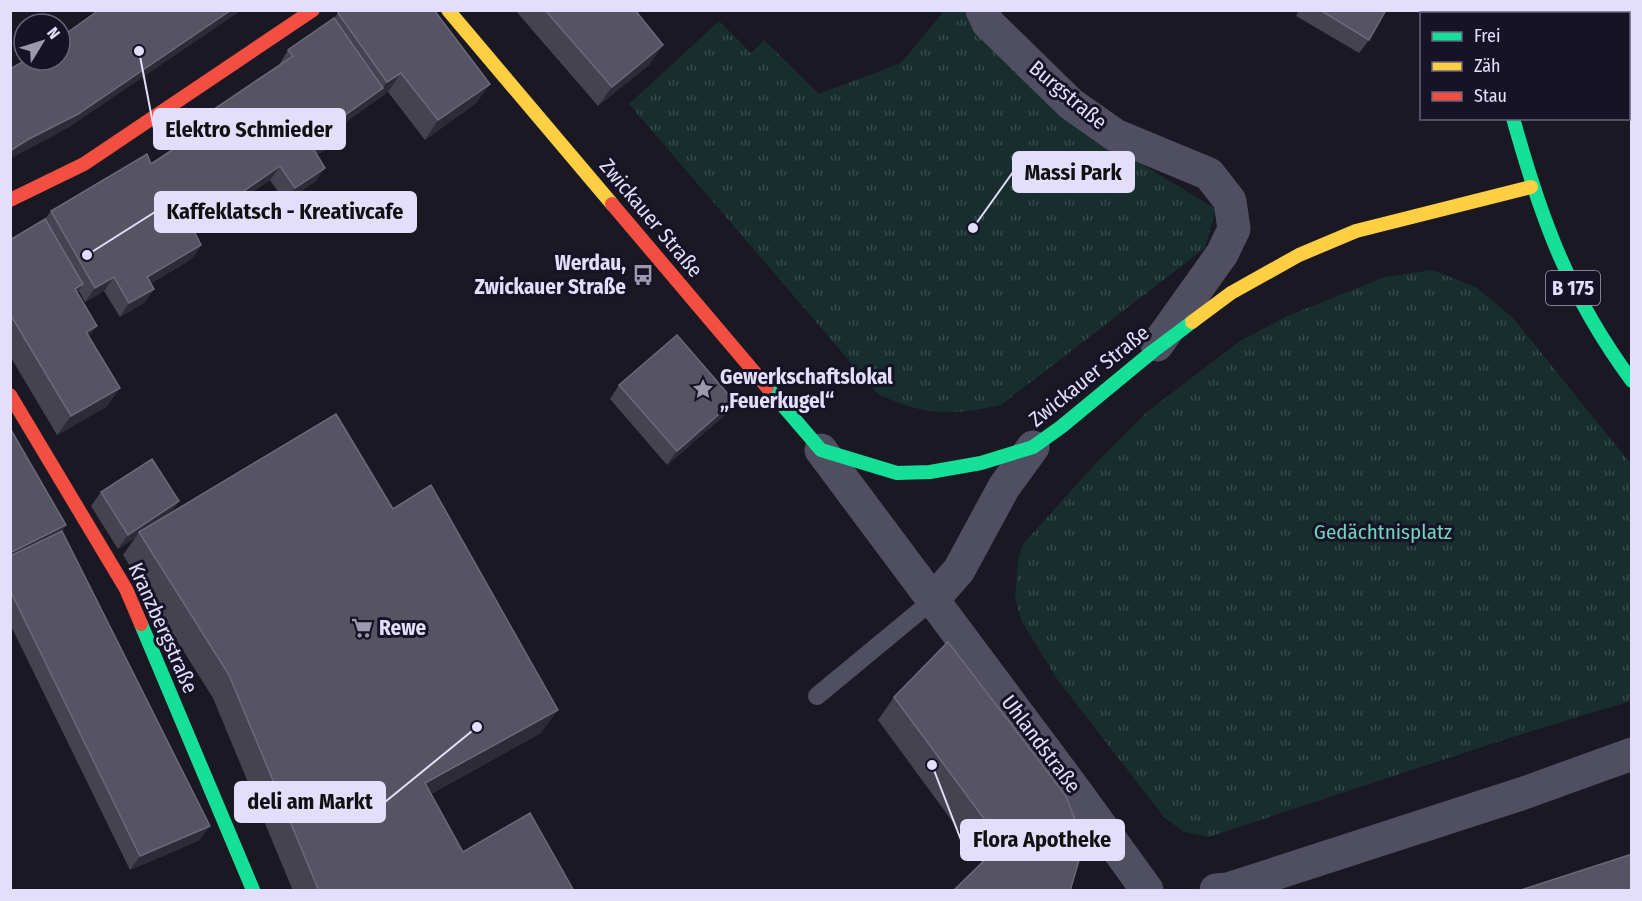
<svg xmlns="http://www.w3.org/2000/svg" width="1642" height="901" font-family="'Fira Sans Condensed',sans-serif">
	<defs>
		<pattern id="grass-tufts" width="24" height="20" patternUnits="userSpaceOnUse" patternTransform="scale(1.5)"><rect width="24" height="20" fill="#172d2e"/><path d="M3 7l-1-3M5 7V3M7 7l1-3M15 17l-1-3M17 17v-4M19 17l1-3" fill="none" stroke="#384b4d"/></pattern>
	</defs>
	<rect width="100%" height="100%" fill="#1a1822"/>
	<!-- grass -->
	<path fill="url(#grass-tufts)" d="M 944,11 L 964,11 L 1081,127 L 1216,209 L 1205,248 L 1001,405 C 952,416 924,416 878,394 L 629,104 L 719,21 L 751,53 L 764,40 L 819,94 L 901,63 Z
		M 1432,270 L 1476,287 L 1513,318 L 1631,464 L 1631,701 L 1503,740 L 1209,837 L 1184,832 L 1164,817 L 1057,679 L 1022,622 L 1015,599 L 1018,560 L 1023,544 L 1097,462 L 1148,411 L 1240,341 L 1287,316 L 1385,277 Z"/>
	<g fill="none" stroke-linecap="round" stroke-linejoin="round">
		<!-- lane -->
		<path stroke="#504e61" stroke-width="18" d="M 817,696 L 933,600"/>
		<!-- street -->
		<path stroke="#504e61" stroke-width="33" d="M 982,10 L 988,23 L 1071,104 L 1115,135 L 1209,174 L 1230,201 L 1234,229 L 1222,254 L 1157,345
			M 821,450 L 1077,793 L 1147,890
			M 933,600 L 959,570 L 1004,487 L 1033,447
			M 1216,890 L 1228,889 L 1521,794 L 1632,754"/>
		<!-- fast -->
		<path stroke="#16e098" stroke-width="14" d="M 1513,118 C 1541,219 1569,296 1632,381
			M 767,387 L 821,450 L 897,473 L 930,472 L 981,463 L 1033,447 L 1061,427 L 1152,352 L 1192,322
			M 141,624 L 253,890"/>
		<!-- slow -->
		<path stroke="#ffcf43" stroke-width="14" d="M 448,10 L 612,204
			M 1507,14 L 1508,10
			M 1192,322 L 1231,293 L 1299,255 L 1356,231 L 1531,187"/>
		<!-- jam -->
		<path stroke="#f24e42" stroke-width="14" d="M 10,200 L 84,164 L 313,10
			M 612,204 L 767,387
			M 10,395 L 126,589 L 141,624"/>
	</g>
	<!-- wall -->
	<path fill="#454350" d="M 515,10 L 635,10 L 650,64 L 598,106 Z
		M 1299,10 L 1386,10 L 1369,40 L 1359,53 L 1296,16 Z
		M 338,13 L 490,84 L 476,103 L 425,140 L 388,92 L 340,126 L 343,130 L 333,144 L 317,155 L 316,181 L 285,202 L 270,180 L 195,232 L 201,245 L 192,259 L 151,283 L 154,289 L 144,303 L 120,317 L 104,291 L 85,302 L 79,291 L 77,293 L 89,337 L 120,388 L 106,407 L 57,435 L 10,356 L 10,240 L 44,220 L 51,211 L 151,164 L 185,142 L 182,137 L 192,124 L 279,65 L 288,50 L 334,18 Z
		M 619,385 L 725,415 L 667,465 L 610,399 Z
		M 10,428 L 66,525 L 62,531 L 200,840 L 130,870 L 10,624 Z
		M 101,492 L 172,512 L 393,509 L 541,733 L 431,794 L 463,852 L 574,891 L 293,891 L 213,698 L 123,555 L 135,538 L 118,549 L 91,506 Z
		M 894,697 L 1070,891 L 982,862 L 878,720 Z"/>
	<!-- shaded-wall -->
	<path fill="#2d2b36" d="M 231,10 L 242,10 L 68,128 L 10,159 L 10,151 Z
		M 663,45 L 650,64 L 598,106 L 612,87 Z
		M 401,73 L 388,92 L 327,135 L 337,121 L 383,88 L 387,82 Z
		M 490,84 L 476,103 L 425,140 L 438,120 Z
		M 343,130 L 333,144 L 304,164 L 314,150 Z
		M 280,166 L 270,180 L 182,241 L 192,227 Z
		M 325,168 L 316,181 L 285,202 L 295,188 Z
		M 201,245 L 192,259 L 138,291 L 147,277 Z
		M 114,277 L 104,291 L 85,302 L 95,288 Z
		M 83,284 L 70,304 L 75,289 Z
		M 154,289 L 144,303 L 120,317 L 129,303 Z
		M 97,326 L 83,345 L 86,332 Z
		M 120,388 L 106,407 L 57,435 L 71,416 Z
		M 734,401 L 725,415 L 667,465 L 677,451 Z
		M 179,501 L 170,515 L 139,532 L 135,538 L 118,549 L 128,535 Z
		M 66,525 L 52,545 L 10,565 L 10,553 Z
		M 558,710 L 541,733 L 409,806 L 425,783 Z
		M 210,826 L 200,840 L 130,870 L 140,856 Z"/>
	<!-- building -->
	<path fill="#565362" stroke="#6c697a" stroke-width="1.5" d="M 99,10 L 231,10 L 78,114 L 27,140 L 10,151 L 10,69 L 26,60 L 60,60 L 60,38 Z
		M 341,10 L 434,10 L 490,84 L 438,120 L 401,73 L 387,82 L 338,13 Z
		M 545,10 L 635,10 L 663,45 L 612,87 Z
		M 1320,10 L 1386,10 L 1369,40 Z
		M 334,18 L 383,88 L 337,121 L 343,130 L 314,150 L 325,168 L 295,188 L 280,166 L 192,227 L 201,245 L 147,277 L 154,289 L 129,303 L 114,277 L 95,288 L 51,211 L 147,154 L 151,164 L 198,133 L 192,124 L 293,56 L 288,50 Z
		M 45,219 L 83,284 L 75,289 L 97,326 L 86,332 L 120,388 L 71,416 L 10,314 L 10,240 Z
		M 677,335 L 734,401 L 677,451 L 619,385 Z
		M 336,414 L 393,509 L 431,485 L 558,710 L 425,783 L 463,852 L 530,813 L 574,891 L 319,891 L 229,675 L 139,532 Z
		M 10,428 L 66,525 L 10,553 Z
		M 152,459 L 179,501 L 128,535 L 101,492 Z
		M 62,531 L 210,826 L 140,856 L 10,590 L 10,556 Z
		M 948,642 L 1066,796 L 1084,843 L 1070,891 L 953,891 L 1002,843 L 894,697 Z
		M 1632,854 L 1632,891 L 1518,891 Z"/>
	<!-- icons -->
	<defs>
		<symbol id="bus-bare" viewBox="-9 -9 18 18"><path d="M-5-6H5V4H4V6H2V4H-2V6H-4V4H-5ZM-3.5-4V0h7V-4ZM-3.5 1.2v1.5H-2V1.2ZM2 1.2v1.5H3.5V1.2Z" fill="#9c99af" stroke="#171327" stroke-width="2.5" paint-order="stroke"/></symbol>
		<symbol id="sight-bare" viewBox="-9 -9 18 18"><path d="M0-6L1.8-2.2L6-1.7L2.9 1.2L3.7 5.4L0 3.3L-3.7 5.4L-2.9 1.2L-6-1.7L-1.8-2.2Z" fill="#9c99af" stroke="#171327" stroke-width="2.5" paint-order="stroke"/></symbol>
		<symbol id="supermarket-bare" viewBox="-9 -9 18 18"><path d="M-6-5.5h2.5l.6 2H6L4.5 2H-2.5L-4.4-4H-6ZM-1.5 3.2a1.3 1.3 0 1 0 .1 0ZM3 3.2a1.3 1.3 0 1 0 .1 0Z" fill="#9c99af" stroke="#171327" stroke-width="2.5" paint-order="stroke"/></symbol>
	</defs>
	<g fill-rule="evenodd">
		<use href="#bus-bare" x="628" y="260" width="30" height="30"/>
		<use href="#sight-bare" x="688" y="374" width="30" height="30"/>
		<use href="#supermarket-bare" x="347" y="613" width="30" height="30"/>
	</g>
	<g text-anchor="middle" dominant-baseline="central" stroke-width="6" stroke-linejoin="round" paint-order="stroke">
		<!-- shield labels -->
		<rect fill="#171327" stroke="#a5a1bb" stroke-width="1.5" x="1546" y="271" width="54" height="34" rx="4.5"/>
		<g font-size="20" font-weight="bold" fill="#e2defb">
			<text x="1573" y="288">B 175</text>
		</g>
		<!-- street labels -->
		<g font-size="21" fill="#e2defb" stroke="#171327">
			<text transform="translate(1068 95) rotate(40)">Burgstraße</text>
			<text transform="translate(651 218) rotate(50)">Zwickauer Straße</text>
			<text transform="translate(1089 376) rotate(-39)">Zwickauer Straße</text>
			<text transform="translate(163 628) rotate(66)">Kranzbergstraße</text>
			<text transform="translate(1041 744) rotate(53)">Uhlandstraße</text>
		</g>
		<!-- poi labels -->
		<g font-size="21" font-weight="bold" fill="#e2defb" stroke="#171327" text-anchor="start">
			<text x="626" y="263" text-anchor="end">Werdau,<tspan x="626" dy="24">Zwickauer Straße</tspan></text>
			<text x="720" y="377">Gewerkschaftslokal<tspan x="720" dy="24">„Feuerkugel“</tspan></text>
			<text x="379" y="628">Rewe</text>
		</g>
		<!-- park labels -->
		<g font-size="21" fill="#72d3bd" stroke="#171327">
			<text x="1383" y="532">Gedächtnisplatz</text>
		</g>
	</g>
	<!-- callouts -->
	<path fill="none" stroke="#e2defb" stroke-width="2" d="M139 51L154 129M973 228L1013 172M87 255L155 212M477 727L385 802M932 765L961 840"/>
	<g fill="#e2defb" stroke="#171327" stroke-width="2">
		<circle cx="139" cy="51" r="6"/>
		<circle cx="973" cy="228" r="6"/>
		<circle cx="87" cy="255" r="6"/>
		<circle cx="477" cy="727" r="6"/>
		<circle cx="932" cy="765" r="6"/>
	</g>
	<g fill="#e2defb" stroke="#e2defb" stroke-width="2">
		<rect x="154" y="109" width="191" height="40" rx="6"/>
		<rect x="1013" y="152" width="121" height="40" rx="6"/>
		<rect x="155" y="192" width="261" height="40" rx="6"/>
		<rect x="235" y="782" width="150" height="40" rx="6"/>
		<rect x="961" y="820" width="163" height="40" rx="6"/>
	</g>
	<g font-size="22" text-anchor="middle" font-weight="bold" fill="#111">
		<text x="249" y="137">Elektro Schmieder</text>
		<text x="1073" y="180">Massi Park</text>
		<text x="285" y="219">Kaffeklatsch - Kreativcafe</text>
		<text x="310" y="809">deli am Markt</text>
		<text x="1042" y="847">Flora Apotheke</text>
	</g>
	<!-- border -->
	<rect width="1642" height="901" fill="none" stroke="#e2defb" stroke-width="24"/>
	<!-- legend -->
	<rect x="1420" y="12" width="210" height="108" fill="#171327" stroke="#68647c" stroke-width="1.5"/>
	<rect x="1432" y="32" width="30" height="9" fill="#16e098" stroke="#68647c" stroke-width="1.5"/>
	<text x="1474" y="42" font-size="18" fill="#e2defb">Frei</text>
	<rect x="1432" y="62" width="30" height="9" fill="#ffcf43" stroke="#68647c" stroke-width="1.5"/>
	<text x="1474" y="72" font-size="18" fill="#e2defb">Zäh</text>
	<rect x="1432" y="92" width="30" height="9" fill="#f24e42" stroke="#68647c" stroke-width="1.5"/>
	<text x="1474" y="102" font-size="18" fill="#e2defb">Stau</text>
	<!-- north arrow -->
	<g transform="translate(42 42) rotate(52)"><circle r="28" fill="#171327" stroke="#68647c" stroke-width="1.5"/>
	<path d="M0-4.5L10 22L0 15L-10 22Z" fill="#9c99af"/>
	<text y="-9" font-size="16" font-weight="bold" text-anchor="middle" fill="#e2defb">N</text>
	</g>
</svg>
